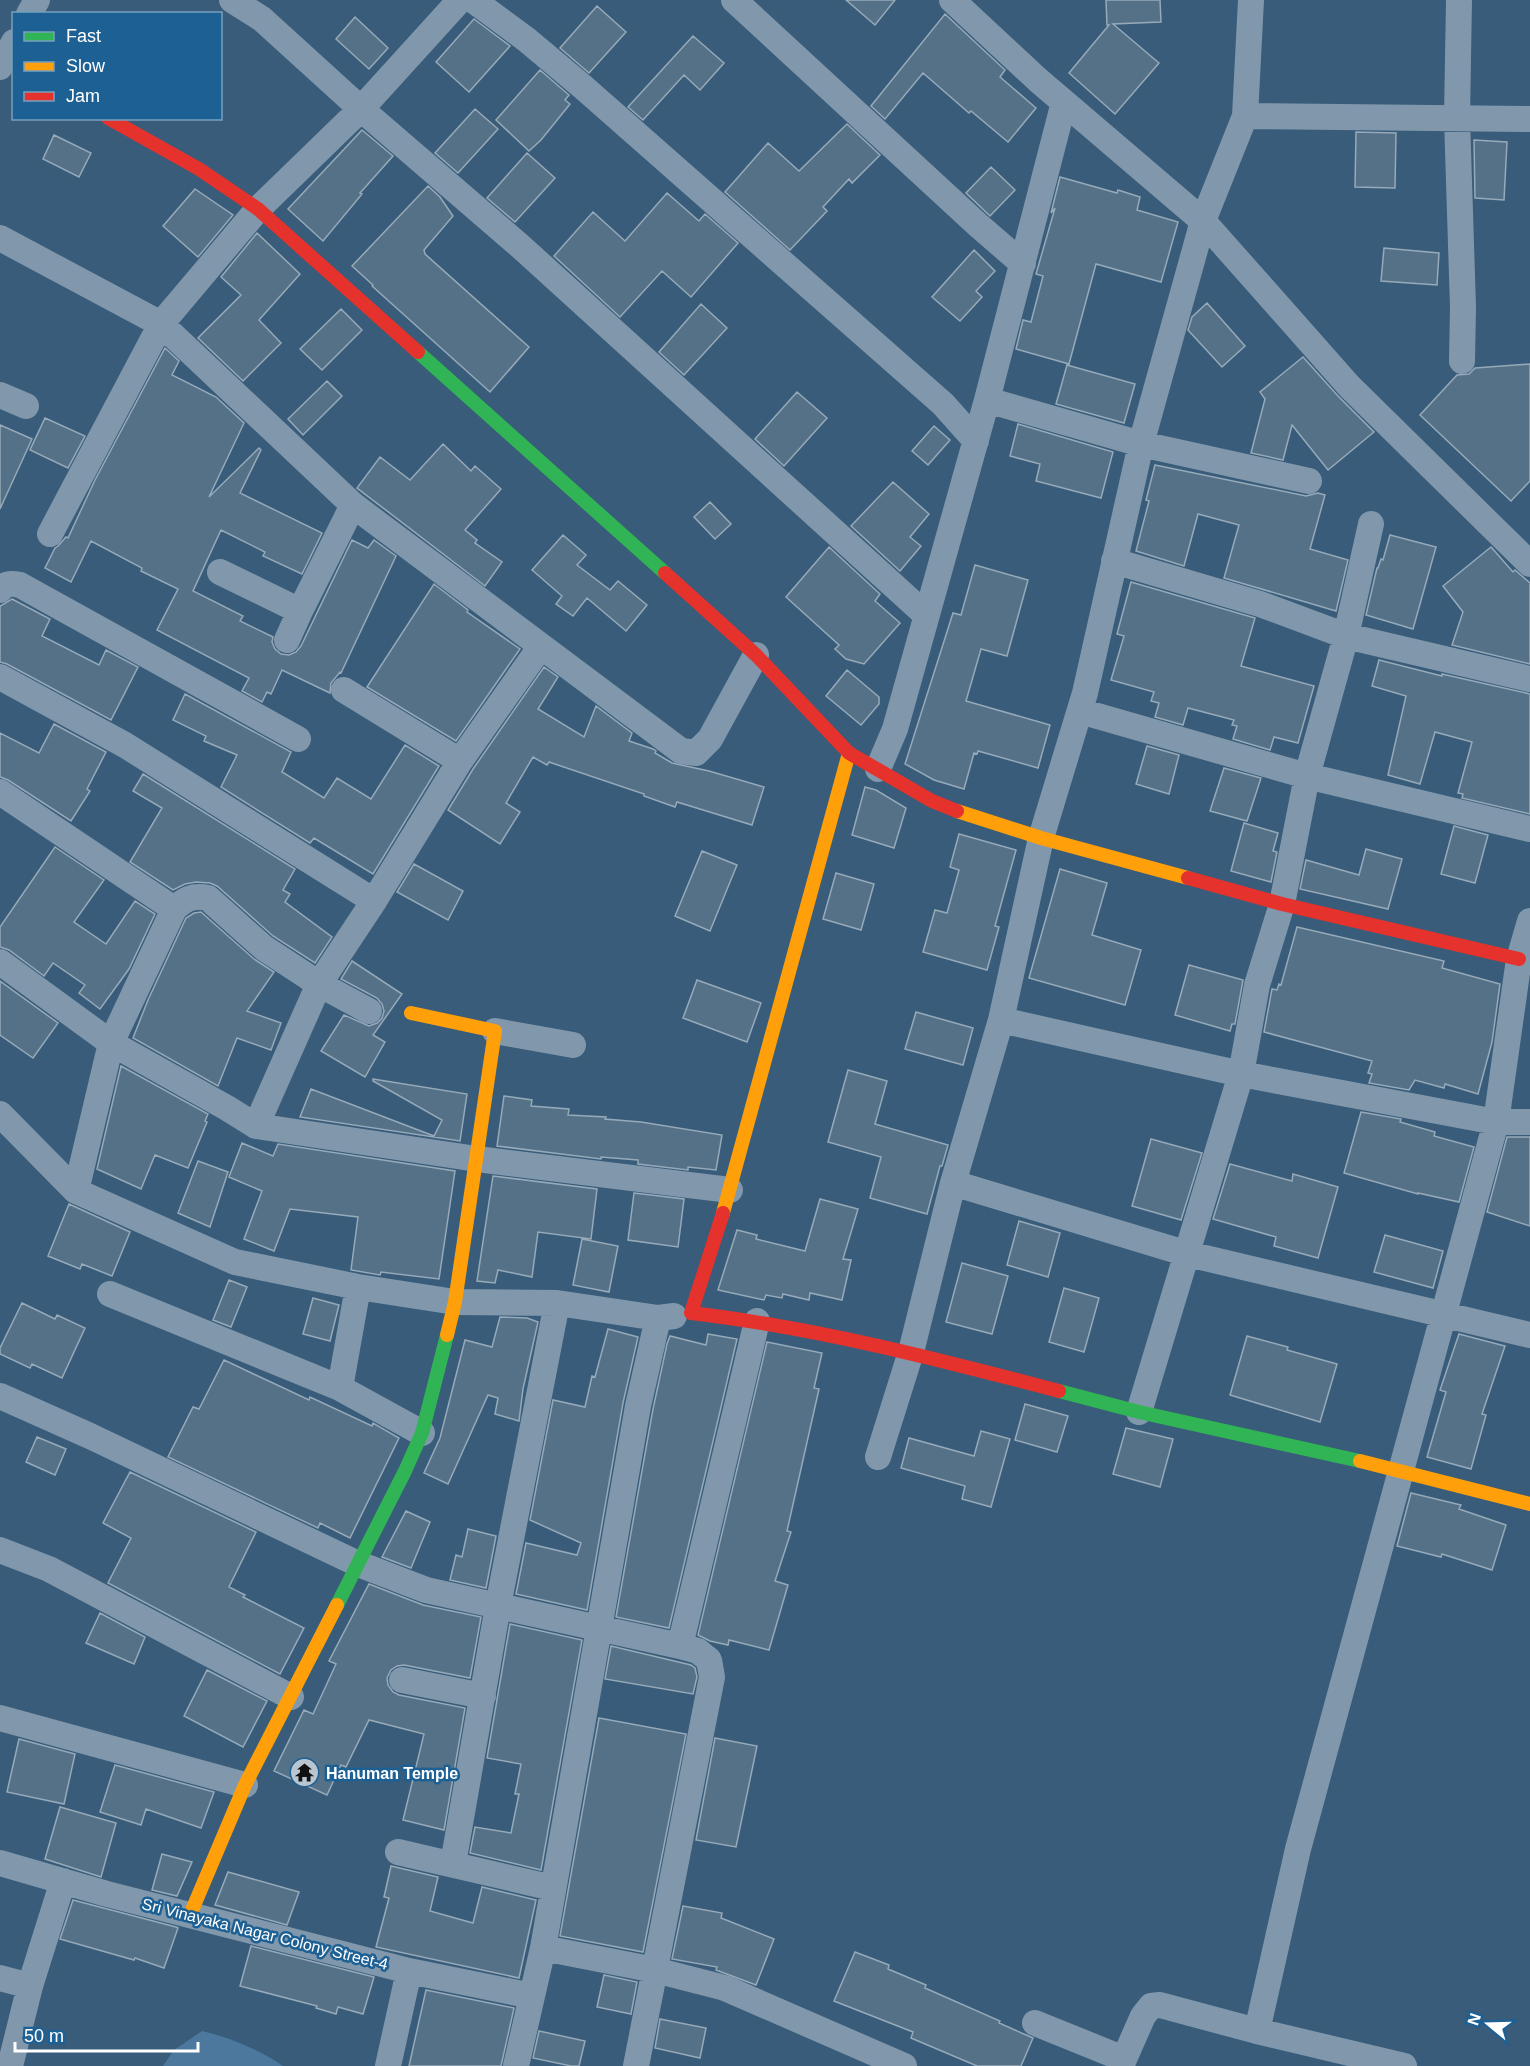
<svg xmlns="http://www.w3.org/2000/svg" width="1530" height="2066" font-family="Helvetica,sans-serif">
	<rect width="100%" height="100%" fill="#385c79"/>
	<!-- water -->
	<path fill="#4b789c" d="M 202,2031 C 231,2038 258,2049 283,2066 L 163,2066 L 174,2050 Z"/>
	<!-- building -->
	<path fill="#557188" stroke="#96aab9" stroke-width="1.5" d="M 846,0 L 895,0 L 875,25 Z
		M 1106,0 L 1160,0 L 1161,22 L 1113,24 L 1159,63 L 1115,114 L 1069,73 L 1109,25 L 1107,25 Z
		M 597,6 L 626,32 L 589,73 L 560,48 Z
		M 945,14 L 1005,70 L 1000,77 L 1036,108 L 1008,142 L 971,111 L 969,113 L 923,73 L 885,119 L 871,106 Z
		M 355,17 L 388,48 L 369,69 L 336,39 Z
		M 474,19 L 510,46 L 469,92 L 436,62 Z
		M 693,36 L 724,63 L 700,90 L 684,75 L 643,120 L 628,107 Z
		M 540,70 L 569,95 L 565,100 L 570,104 L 541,140 L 529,151 L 496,120 Z
		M 475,109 L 498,129 L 458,173 L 435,153 Z
		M 847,124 L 880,155 L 852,183 L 849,179 L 823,207 L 827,211 L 790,250 L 725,192 L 768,143 L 799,171 Z
		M 362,130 L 393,156 L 360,193 L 362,194 L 323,241 L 288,209 Z
		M 1356,132 L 1396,133 L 1395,188 L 1355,187 Z
		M 54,135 L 91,153 L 79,177 L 43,159 Z
		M 1474,140 L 1507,142 L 1504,200 L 1475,198 Z
		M 527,153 L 555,178 L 515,222 L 487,198 Z
		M 991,167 L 1015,190 L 990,216 L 966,193 Z
		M 1060,177 L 1117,193 L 1118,190 L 1140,197 L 1137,210 L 1178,222 L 1161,282 L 1096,264 L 1069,364 L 1016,349 L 1023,320 L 1031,322 L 1043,276 L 1036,274 L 1055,208 L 1051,213 Z
		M 428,186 L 440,197 L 453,216 L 424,250 L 425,254 L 529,347 L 490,392 L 372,286 L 373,285 L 352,266 Z
		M 195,189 L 233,215 L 198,257 L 163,226 Z
		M 667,193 L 699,221 L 705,214 L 738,243 L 691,297 L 662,271 L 620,317 L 554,256 L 593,212 L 625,241 Z
		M 257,233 L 300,274 L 259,320 L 281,343 L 243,381 L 198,338 L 241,295 L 221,277 Z
		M 1384,248 L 1439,253 L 1437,285 L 1381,281 Z
		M 974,250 L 995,271 L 976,291 L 982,297 L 960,321 L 932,297 Z
		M 1207,303 L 1245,346 L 1222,367 L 1188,330 L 1192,317 Z
		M 701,304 L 727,328 L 684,375 L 659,352 Z
		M 341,309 L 362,330 L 322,370 L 300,349 Z
		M 165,348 L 179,361 L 172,375 L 216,397 L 244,423 L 209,497 L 259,448 L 261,450 L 240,493 L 322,533 L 302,574 L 263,556 L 265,552 L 221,530 L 193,591 L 243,616 L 240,621 L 273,637 L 272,642 L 275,649 L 281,654 L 289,655 L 296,652 L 301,646 L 352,540 L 368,548 L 374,540 L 396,556 L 341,673 L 340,672 L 331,683 L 330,693 L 282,670 L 271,694 L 267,692 L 262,702 L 242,691 L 249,678 L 157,630 L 178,589 L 141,571 L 142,568 L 91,541 L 71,582 L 45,568 L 55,548 L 58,546 L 66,537 L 68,538 L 95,480 Z
		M 1303,357 L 1338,396 L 1374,432 L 1328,470 L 1292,425 L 1283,460 L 1251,453 L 1265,399 L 1260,392 Z
		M 1530,364 L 1530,481 L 1511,501 L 1420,415 L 1457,375 L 1469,374 L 1475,368 Z
		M 1067,365 L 1135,384 L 1124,423 L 1056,404 Z
		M 327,381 L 342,396 L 303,435 L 288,419 Z
		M 797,392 L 827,418 L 784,466 L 755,439 Z
		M 45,418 L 85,436 L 68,468 L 30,450 Z
		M 1018,424 L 1113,452 L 1101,498 L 1036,481 L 1040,464 L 1010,456 Z
		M 0,425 L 32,439 L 0,509 Z
		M 934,426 L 950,440 L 928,465 L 912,451 Z
		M 443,444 L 471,471 L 475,466 L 501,489 L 465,530 L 477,540 L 475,543 L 502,562 L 485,586 L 357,488 L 380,457 L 410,480 Z
		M 1155,465 L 1306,496 L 1318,493 L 1325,495 L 1310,549 L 1348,560 L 1336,611 L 1224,578 L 1239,525 L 1198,514 L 1184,566 L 1136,551 L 1149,501 L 1146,500 Z
		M 893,482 L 929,514 L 910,537 L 921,546 L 900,571 L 851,526 Z
		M 710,502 L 731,524 L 715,539 L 694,517 Z
		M 563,535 L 586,555 L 577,565 L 610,590 L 618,581 L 647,605 L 626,631 L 587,598 L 573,616 L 556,604 L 562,596 L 532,570 Z
		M 1390,535 L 1436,547 L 1413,629 L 1366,615 L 1377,568 L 1378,568 L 1381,559 L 1383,560 Z
		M 829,547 L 880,594 L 875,601 L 900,623 L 864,664 L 846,659 L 835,649 L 839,645 L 786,597 Z
		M 1491,547 L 1513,572 L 1515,570 L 1530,583 L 1530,664 L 1452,645 L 1463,612 L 1443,586 Z
		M 975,565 L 1028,580 L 1007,656 L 981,649 L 966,701 L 1050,725 L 1038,768 L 978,751 L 977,754 L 974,753 L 964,789 L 934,780 L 905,764 L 953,613 L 961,615 Z
		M 1131,582 L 1255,618 L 1241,666 L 1314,686 L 1298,743 L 1274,737 L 1270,750 L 1233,739 L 1237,726 L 1232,725 L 1234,720 L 1188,708 L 1183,725 L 1155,717 L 1159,703 L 1151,701 L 1154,692 L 1111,680 L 1124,636 L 1117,634 Z
		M 434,584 L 468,610 L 467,612 L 520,649 L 456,741 L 367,687 Z
		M 12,599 L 50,619 L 42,636 L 99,665 L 106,650 L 138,667 L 111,720 L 7,664 L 0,662 L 0,606 Z
		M 1379,660 L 1442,676 L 1442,674 L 1530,694 L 1530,814 L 1462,798 L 1463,794 L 1458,793 L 1472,742 L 1435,732 L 1420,784 L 1388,775 L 1406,696 L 1372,686 Z
		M 544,667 L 558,677 L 538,709 L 584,737 L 596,706 L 632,733 L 629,741 L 653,749 L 656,751 L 655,753 L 672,763 L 709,771 L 764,787 L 752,825 L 677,802 L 675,807 L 644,796 L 644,794 L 549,762 L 547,765 L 533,757 L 506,803 L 520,812 L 500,844 L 448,810 L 473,769 Z
		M 847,670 L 879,697 L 879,704 L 861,725 L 826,696 Z
		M 185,694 L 291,752 L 282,772 L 324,798 L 337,778 L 371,799 L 405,745 L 439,766 L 373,874 L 314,838 L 310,843 L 221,787 L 237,755 L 204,741 L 206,736 L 173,720 Z
		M 54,724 L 106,752 L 87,789 L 90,791 L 71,821 L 8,780 L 0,777 L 0,733 L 39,753 Z
		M 1147,746 L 1179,755 L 1169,794 L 1136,784 Z
		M 1224,768 L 1261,778 L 1247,821 L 1210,811 Z
		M 143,774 L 295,869 L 283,890 L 290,894 L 285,902 L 332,937 L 315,963 L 273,936 L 217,886 L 210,883 L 196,882 L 185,884 L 173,890 L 130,862 L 162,808 L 133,791 Z
		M 865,787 L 876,790 L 906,808 L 894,848 L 852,835 Z
		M 1244,823 L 1278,833 L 1273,851 L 1277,852 L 1271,882 L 1231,871 Z
		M 1454,826 L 1488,835 L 1475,883 L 1441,874 Z
		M 959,834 L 1016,850 L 995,926 L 999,927 L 987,970 L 923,952 L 935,910 L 947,913 L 959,870 L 950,867 Z
		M 55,847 L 104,880 L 74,922 L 106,944 L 135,901 L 155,914 L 129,969 L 100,1009 L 79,993 L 85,985 L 53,963 L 44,976 L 9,950 L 0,947 L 0,927 Z
		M 1366,849 L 1402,859 L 1388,909 L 1300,889 L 1306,860 L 1359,875 Z
		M 702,851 L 737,865 L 710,931 L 675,916 Z
		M 414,864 L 463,891 L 448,920 L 397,892 Z
		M 1060,869 L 1107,883 L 1092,935 L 1141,950 L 1125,1005 L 1029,978 Z
		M 836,873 L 874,884 L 861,930 L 823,919 Z
		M 201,912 L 254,959 L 274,972 L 247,1011 L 281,1023 L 271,1050 L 237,1038 L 218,1086 L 133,1038 L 148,1000 L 186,918 L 194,913 Z
		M 1297,927 L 1444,961 L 1442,968 L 1500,984 L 1492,1042 L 1478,1094 L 1445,1084 L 1444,1088 L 1415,1080 L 1409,1090 L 1369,1083 L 1372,1074 L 1368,1073 L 1372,1061 L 1264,1032 L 1272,989 L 1277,990 L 1279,984 L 1281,985 Z
		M 352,961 L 402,994 L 373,1035 L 385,1042 L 365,1077 L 321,1051 L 344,1015 L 369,1026 L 377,1023 L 382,1018 L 384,1011 L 382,1004 L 377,998 L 341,979 Z
		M 1189,965 L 1243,980 L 1235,1024 L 1232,1024 L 1230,1031 L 1175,1015 Z
		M 697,980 L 761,1003 L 747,1042 L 683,1018 Z
		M 0,981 L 58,1023 L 33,1058 L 0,1035 Z
		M 916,1012 L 973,1028 L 963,1065 L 905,1049 Z
		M 121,1066 L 208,1114 L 205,1121 L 207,1122 L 188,1168 L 155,1155 L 141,1189 L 97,1169 Z
		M 848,1070 L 887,1081 L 875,1124 L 948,1145 L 942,1166 L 940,1166 L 927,1214 L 870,1198 L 881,1157 L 828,1142 Z
		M 373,1079 L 467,1094 L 460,1141 L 300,1117 L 311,1089 L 434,1136 L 442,1120 L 373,1081 Z
		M 504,1096 L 532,1100 L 531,1106 L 569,1109 L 568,1115 L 606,1117 L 605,1119 L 641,1122 L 722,1135 L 716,1170 L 688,1167 L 688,1170 L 638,1164 L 638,1160 L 601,1157 L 601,1159 L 497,1146 Z
		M 1361,1112 L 1401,1119 L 1400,1122 L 1435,1132 L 1434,1136 L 1474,1147 L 1459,1202 L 1418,1193 L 1418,1194 L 1344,1173 Z
		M 1507,1137 L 1530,1137 L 1530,1226 L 1487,1212 Z
		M 1151,1139 L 1202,1153 L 1181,1220 L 1132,1206 Z
		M 242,1143 L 273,1156 L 278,1144 L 455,1171 L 439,1279 L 381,1272 L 380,1275 L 351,1270 L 358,1217 L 290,1209 L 274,1251 L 244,1239 L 262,1191 L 229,1177 Z
		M 198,1161 L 228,1172 L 210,1227 L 178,1213 Z
		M 1230,1164 L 1292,1181 L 1293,1174 L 1338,1187 L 1318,1258 L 1274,1246 L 1276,1237 L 1213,1219 Z
		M 493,1176 L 597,1189 L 591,1239 L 538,1232 L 532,1277 L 498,1270 L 495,1283 L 477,1281 Z
		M 634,1193 L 684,1199 L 678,1247 L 628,1240 Z
		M 820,1199 L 858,1209 L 843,1259 L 851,1260 L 842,1300 L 810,1293 L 809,1300 L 783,1294 L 782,1298 L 766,1295 L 764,1300 L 718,1290 L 737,1230 L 757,1235 L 756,1239 L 805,1251 Z
		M 69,1204 L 130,1232 L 112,1276 L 82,1264 L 80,1269 L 48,1256 Z
		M 1019,1221 L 1060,1233 L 1048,1277 L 1007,1265 Z
		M 1385,1235 L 1443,1251 L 1433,1288 L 1374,1272 Z
		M 582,1239 L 618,1246 L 609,1292 L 573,1285 Z
		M 962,1263 L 1008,1276 L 992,1334 L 946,1322 Z
		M 229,1280 L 247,1287 L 231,1327 L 213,1320 Z
		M 1064,1288 L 1099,1298 L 1084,1352 L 1049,1342 Z
		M 313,1298 L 339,1305 L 330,1341 L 303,1334 Z
		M 22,1303 L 55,1319 L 57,1315 L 85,1328 L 62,1378 L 32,1364 L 30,1368 L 0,1354 L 0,1348 Z
		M 500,1317 L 527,1318 L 538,1322 L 523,1389 L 519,1421 L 495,1414 L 498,1398 L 488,1395 L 448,1484 L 424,1473 L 440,1438 L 465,1340 L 492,1347 Z
		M 608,1329 L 638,1337 L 623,1403 L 587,1610 L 516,1594 L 526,1543 L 577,1555 L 581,1543 L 530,1520 L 553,1400 L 585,1407 L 592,1376 L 595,1377 Z
		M 708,1334 L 737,1339 L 669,1628 L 616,1617 L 653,1409 L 667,1344 L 670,1336 L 706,1345 Z
		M 1459,1334 L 1505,1346 L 1482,1414 L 1486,1415 L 1471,1469 L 1427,1457 L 1446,1392 L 1440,1390 Z
		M 1247,1336 L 1288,1347 L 1287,1350 L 1337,1364 L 1320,1422 L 1230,1395 Z
		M 767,1342 L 822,1353 L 814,1388 L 819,1389 L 787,1531 L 791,1532 L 775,1581 L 788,1585 L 769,1650 L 729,1640 L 728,1645 L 710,1641 L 698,1635 Z
		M 224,1360 L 309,1400 L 310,1397 L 372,1426 L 373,1423 L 399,1438 L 350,1538 L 320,1523 L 318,1528 L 168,1457 L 193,1407 L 199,1409 Z
		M 1025,1404 L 1068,1416 L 1057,1452 L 1015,1440 Z
		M 1126,1428 L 1173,1439 L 1160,1487 L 1113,1474 Z
		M 981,1431 L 1010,1439 L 991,1507 L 962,1499 L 965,1486 L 901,1468 L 909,1438 L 974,1456 Z
		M 37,1437 L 66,1449 L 55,1475 L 26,1462 Z
		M 130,1472 L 256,1532 L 229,1587 L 245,1595 L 243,1597 L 304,1628 L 280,1674 L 108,1583 L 131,1538 L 103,1523 Z
		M 1411,1493 L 1461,1505 L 1459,1509 L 1506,1525 L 1492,1570 L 1442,1554 L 1441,1557 L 1397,1546 Z
		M 406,1511 L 430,1522 L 411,1568 L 382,1557 Z
		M 468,1529 L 496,1536 L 486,1588 L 450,1580 L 456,1555 L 462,1557 Z
		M 369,1584 L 423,1605 L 481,1617 L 470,1678 L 404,1665 L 397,1666 L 391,1670 L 387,1678 L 388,1685 L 393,1692 L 399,1695 L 465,1708 L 444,1830 L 403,1820 L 424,1734 L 369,1720 L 346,1767 L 341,1765 L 327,1795 L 274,1771 L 304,1710 L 313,1714 L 336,1664 L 329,1661 Z
		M 100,1613 L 145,1637 L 134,1664 L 86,1643 Z
		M 510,1624 L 582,1640 L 541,1870 L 470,1853 L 475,1827 L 511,1833 L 519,1794 L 515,1794 L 521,1764 L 487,1758 Z
		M 611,1646 L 691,1665 L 695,1668 L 697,1677 L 693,1694 L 605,1679 Z
		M 207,1670 L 267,1701 L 243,1747 L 184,1716 Z
		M 599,1718 L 686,1734 L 643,1952 L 560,1936 Z
		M 715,1738 L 757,1746 L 736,1847 L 696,1840 Z
		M 19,1739 L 75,1754 L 64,1804 L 7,1792 Z
		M 115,1765 L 214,1792 L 201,1828 L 146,1809 L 141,1825 L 100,1812 Z
		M 60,1807 L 116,1823 L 101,1877 L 45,1859 Z
		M 162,1854 L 192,1862 L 177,1896 L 152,1890 Z
		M 391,1866 L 438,1877 L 430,1911 L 473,1923 L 482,1887 L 536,1900 L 519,1978 L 376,1947 L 389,1898 L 384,1897 Z
		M 228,1872 L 299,1892 L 287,1925 L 215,1905 Z
		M 73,1900 L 176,1927 L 178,1928 L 164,1968 L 135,1958 L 134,1960 L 60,1939 Z
		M 683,1906 L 722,1913 L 721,1918 L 774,1939 L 756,1985 L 716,1970 L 717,1967 L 672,1959 Z
		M 251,1946 L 374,1977 L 363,2014 L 338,2007 L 336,2014 L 316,2008 L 317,2006 L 240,1986 Z
		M 855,1952 L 889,1965 L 888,1969 L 926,1985 L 925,1988 L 1000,2021 L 999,2023 L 1033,2038 L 1021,2066 L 977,2066 L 911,2038 L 913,2032 L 834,2001 Z
		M 604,1975 L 637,1982 L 631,2014 L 597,2007 Z
		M 426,1990 L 514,2008 L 501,2066 L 409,2066 Z
		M 660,2019 L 706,2028 L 700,2058 L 655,2048 Z
		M 539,2031 L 585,2041 L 579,2066 L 571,2066 L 533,2058 Z"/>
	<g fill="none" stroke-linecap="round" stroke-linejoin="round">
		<!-- street -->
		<path stroke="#8198ac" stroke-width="26" d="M 232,0 L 262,19 L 361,109 L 520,246 L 926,615
			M 473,0 L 527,40 L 583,87 L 943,404 L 976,441
			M 734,0 L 978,225 L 1023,264
			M 952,0 L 1038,80 L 1203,221 L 1349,386 L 1530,564
			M 1251,0 L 1245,116 L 1530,119
			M 1459,0 L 1457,118 L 1463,307 L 1462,361
			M 29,14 L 37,0
			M 0,67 L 14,42
			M 0,238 L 161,324 L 353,505 L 681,751 L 696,753 L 710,739 L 756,655
			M 0,395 L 26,406
			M 987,400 L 1141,444 L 1309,481
			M 50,534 L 161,324 L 258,209 L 361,109 L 460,0
			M 1114,561 L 1260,604 L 1346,636 L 1530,679
			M 220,572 L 300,611 L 353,505
			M 0,590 C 6,583 11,583 20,585 L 298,739
			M 287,640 L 300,611
			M 0,677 L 125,745 L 374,901
			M 344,690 L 460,761
			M 1080,711 L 1307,776 L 1530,829
			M 878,769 L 895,729 L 987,400 L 1064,102
			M 0,792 L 174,909 C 185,899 192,895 208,898 L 264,948 L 319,984 L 369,1011
			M 0,962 L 111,1043 L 227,1108 L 256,1126 L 477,1159 L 730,1190
			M 1001,1020 L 1241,1074 L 1496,1122 L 1530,1122
			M 495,1031 L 573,1045
			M 0,1114 L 76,1191 L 235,1262 L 358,1287 L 455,1302 L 557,1303 L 658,1318 L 674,1316
			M 256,1126 L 319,984 L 374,901 L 460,761 L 541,646
			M 953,1183 L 1188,1254 L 1530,1335
			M 76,1191 L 111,1043 L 174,909
			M 110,1294 L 340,1388 L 358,1287
			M 340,1388 L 422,1433
			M 0,1396 L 90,1436 L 356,1563 L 426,1590 L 680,1646
			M 1139,1412 L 1241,1074 L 1257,985 L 1282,904 L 1307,776 L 1346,636 L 1371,524
			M 878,1457 L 911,1352 L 953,1183 L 1001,1020 L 1041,838 L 1085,693 L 1141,444 L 1203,221 L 1245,116
			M 0,1550 L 49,1569 L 291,1697
			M 402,1680 L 483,1696
			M 0,1718 L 245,1785
			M 398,1852 L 553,1888
			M 0,1863 L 107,1894 L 409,1971 L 532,1996
			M 453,1864 L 498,1606 L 557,1303
			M 543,1948 L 655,1970 L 725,1988 L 904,2066
			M 0,1978 L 30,1986 L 63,1881
			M 1035,2023 L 1124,2059
			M 1257,2031 L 1298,1849 L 1496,1122 L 1519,959 L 1530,921
			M 10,2066 L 30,1986
			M 388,2066 L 409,1971
			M 516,2066 L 543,1948 L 638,1406 L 658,1318
			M 636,2066 L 712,1677 L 709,1660 L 698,1651 L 680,1646 L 757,1321
			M 1121,2066 L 1143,2016 L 1151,2006 L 1160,2005 L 1257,2031 L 1404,2066"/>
		<!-- fast -->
		<path stroke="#30b455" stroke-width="14" d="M 418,352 L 665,573
			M 1059,1391 L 1139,1412 L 1360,1461
			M 337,1605 L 405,1471 L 422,1433 L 447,1335"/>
		<!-- slow -->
		<path stroke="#ff9f0a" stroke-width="14" d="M 957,811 L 1041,838 L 1188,878
			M 411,1013 L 495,1031 L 455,1302 L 447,1335
			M 723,1213 L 849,753
			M 1360,1461 L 1530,1504
			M 190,1915 L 245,1785 L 337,1605"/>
		<!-- jam -->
		<path stroke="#e5322d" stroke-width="14" d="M 108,118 L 199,169 L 258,209 L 418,352
			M 665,573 L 756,655 L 849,753 L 932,801 L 957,811
			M 1188,878 L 1282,904 L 1519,959
			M 723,1213 L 691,1313 C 817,1328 937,1359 1059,1391"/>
	</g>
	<!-- icons -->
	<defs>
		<symbol id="temple-disc" viewBox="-11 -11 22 22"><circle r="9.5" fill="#b9c6d0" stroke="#1d6094"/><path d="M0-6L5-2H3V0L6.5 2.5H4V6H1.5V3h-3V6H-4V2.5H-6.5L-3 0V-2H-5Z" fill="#111"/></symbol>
	</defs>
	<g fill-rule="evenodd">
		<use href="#temple-disc" x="288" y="1756" width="33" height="33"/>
	</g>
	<g text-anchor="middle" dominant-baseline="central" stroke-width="5" stroke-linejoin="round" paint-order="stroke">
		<!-- poi labels -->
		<g font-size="16" font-weight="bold" fill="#fff" stroke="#1d6094" text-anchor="start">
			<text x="326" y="1773">Hanuman Temple</text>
		</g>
		<!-- street labels -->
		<g font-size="16" fill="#fff" stroke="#1d6094">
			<text transform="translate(265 1934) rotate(14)">Sri Vinayaka Nagar Colony Street-4</text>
		</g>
	</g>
	<!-- legend -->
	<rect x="12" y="12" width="210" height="108" fill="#1d6094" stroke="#77a0bf" stroke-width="1.5"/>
	<rect x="24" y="32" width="30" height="9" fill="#30b455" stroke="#77a0bf" stroke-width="1.5"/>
	<text x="66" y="42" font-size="18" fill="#ffffff">Fast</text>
	<rect x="24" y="62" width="30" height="9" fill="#ff9f0a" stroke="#77a0bf" stroke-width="1.5"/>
	<text x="66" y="72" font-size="18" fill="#ffffff">Slow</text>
	<rect x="24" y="92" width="30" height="9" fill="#e5322d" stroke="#77a0bf" stroke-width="1.5"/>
	<text x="66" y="102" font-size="18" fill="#ffffff">Jam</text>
	<!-- north arrow -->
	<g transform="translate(1488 2024) rotate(289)" stroke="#1d6094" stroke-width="4.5" paint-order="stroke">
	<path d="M0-4.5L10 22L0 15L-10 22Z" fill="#ffffff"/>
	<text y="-9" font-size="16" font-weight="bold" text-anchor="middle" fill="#ffffff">N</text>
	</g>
	<!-- scale -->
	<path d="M15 2042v9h183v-9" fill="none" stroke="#ffffff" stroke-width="3"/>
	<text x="24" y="2042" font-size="18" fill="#ffffff" stroke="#1d6094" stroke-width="4.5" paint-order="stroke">50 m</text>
</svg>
